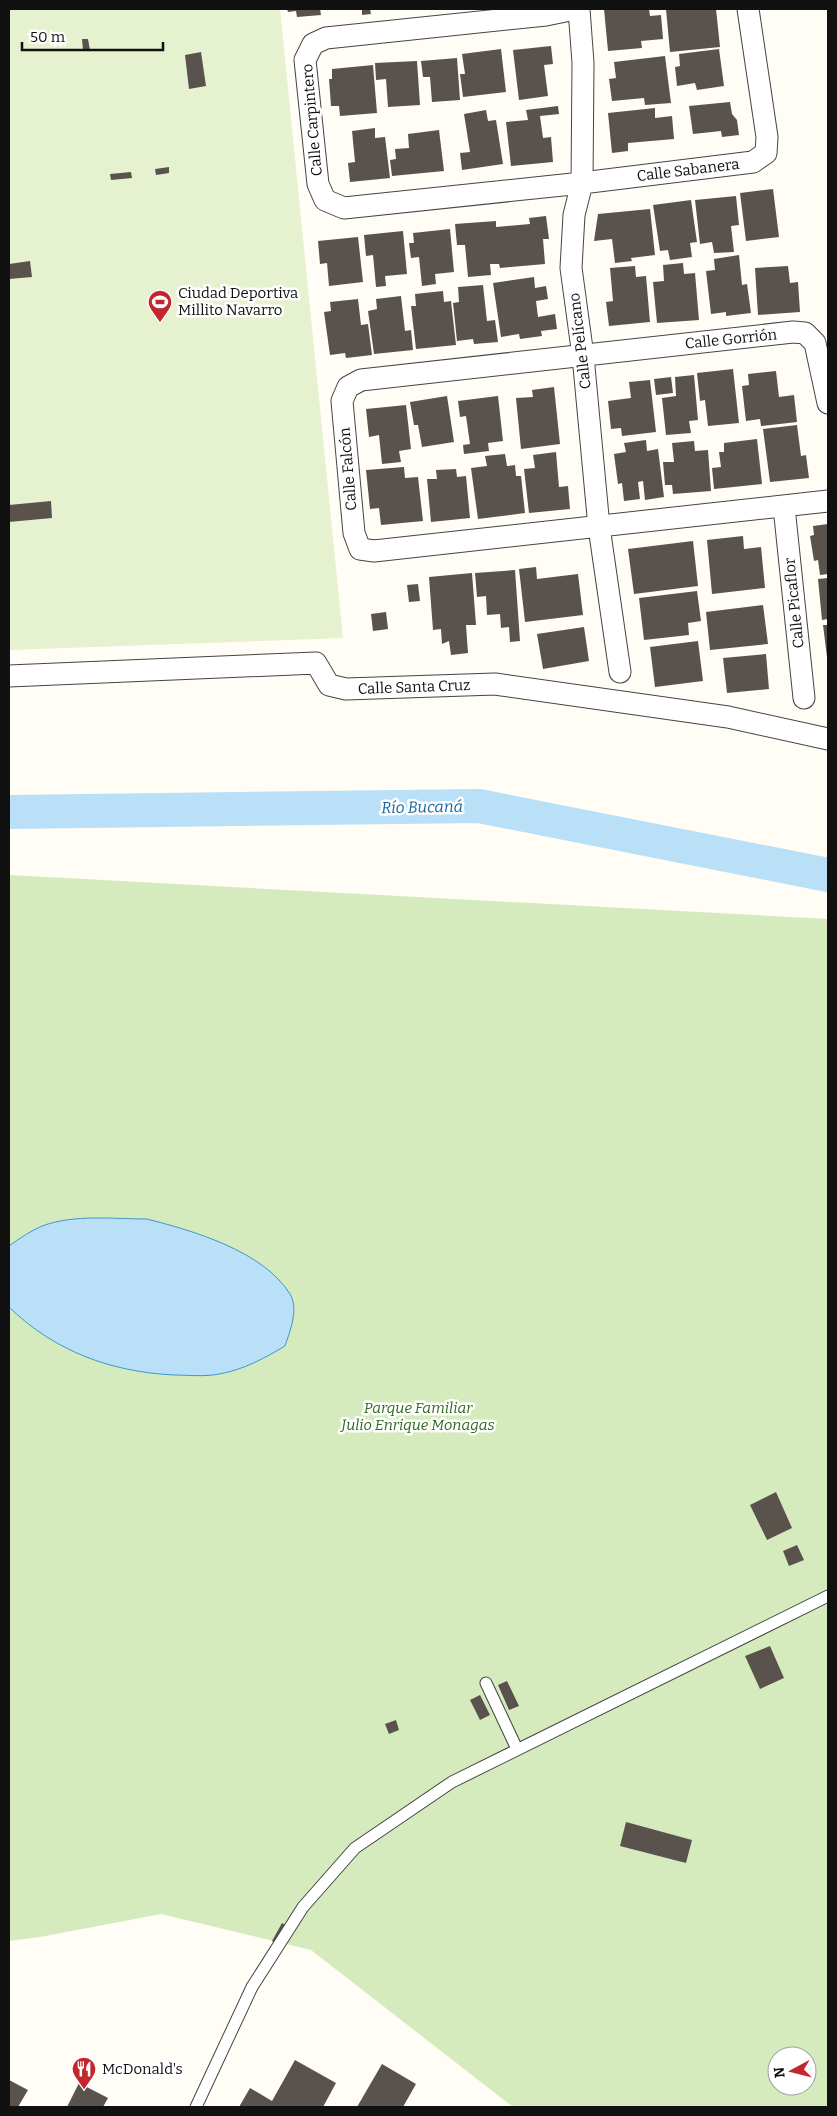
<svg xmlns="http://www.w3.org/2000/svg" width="837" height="2116" font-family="Bitter,serif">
	<rect width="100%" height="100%" fill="#fffdf5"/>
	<!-- green -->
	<path fill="#d5ebbd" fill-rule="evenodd" d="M 9,875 L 828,919 L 828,2107 L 513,2107 L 311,1950 L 161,1914 L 40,1937 L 9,1941 ZM 777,2056 L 807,2056 L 807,2086 L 777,2086 Z"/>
	<!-- pitch -->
	<path fill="#e6f2cf" d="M 9,9 L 280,9 L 343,638 L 9,650 Z"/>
	<!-- water -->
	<path fill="#b9e0f7" stroke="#3f96cf" d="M 147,1219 C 194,1231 263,1251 290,1294 C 299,1309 290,1331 285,1346 C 265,1358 243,1370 219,1374 C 205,1377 188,1375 174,1375 C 111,1372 54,1351 9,1307 L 9,1246 C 19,1239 30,1231 42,1226 C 74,1214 114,1219 147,1219 Z"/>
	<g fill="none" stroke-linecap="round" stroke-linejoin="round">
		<!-- river -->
		<path stroke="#b9e0f7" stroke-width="34" d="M 9,812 L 479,806 L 828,875"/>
	</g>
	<!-- building -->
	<path fill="#5a524d" d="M 287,9 L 320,9 L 321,15 L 297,17 L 296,11 L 288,12 Z
		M 362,9 L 370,9 L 371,14 L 362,15 Z
		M 604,9 L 649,9 L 650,16 L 661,15 L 663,39 L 641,41 L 642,48 L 608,51 Z
		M 666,9 L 716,9 L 720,47 L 670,52 Z
		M 82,39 L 88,39 L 90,50 L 83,50 Z
		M 551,46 L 553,64 L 544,65 L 548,96 L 519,100 L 513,50 Z
		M 501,49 L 506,92 L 463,97 L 460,74 L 465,74 L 462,54 Z
		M 719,49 L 724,86 L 697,90 L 695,83 L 677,86 L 675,67 L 680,66 L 679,54 Z
		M 201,52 L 206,86 L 189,89 L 185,55 Z
		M 665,56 L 671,103 L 645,105 L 644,98 L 612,101 L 609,79 L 616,78 L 614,62 Z
		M 457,58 L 460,100 L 432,102 L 430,77 L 423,77 L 421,61 Z
		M 417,61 L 420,105 L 388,107 L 386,79 L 376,80 L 375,63 Z
		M 373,65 L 377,113 L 340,116 L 339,106 L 331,106 L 329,79 L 332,79 L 332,69 Z
		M 730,102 L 732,114 L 737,120 L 739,135 L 722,137 L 721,131 L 693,134 L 689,106 Z
		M 558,106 L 559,114 L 540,116 L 543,138 L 551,137 L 553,162 L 511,166 L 506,122 L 528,120 L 526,110 Z
		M 655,108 L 655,118 L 672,116 L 674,139 L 628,143 L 628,151 L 612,153 L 608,113 Z
		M 486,110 L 488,121 L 496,120 L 503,164 L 462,170 L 460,153 L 470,152 L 464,114 Z
		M 375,128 L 375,138 L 385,137 L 390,178 L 350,182 L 348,163 L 355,162 L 352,131 Z
		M 439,130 L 444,171 L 392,176 L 390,160 L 396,159 L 395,149 L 409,148 L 408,134 Z
		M 169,167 L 169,173 L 156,175 L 155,169 Z
		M 131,172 L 132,178 L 111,180 L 110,174 Z
		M 773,189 L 779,237 L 746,241 L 740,193 Z
		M 736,196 L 739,225 L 731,226 L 734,252 L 714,253 L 712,242 L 700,244 L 695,200 Z
		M 691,200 L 697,242 L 690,243 L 692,257 L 670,260 L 668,250 L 660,251 L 653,205 Z
		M 650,209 L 655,255 L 631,258 L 632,261 L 615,263 L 612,239 L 594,241 L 598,214 Z
		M 546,216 L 549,239 L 543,239 L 545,264 L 500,268 L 499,264 L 490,264 L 491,275 L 468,277 L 465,245 L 457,245 L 455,224 L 496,221 L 496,227 L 530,224 L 529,218 Z
		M 450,229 L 454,272 L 435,274 L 436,284 L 422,286 L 419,257 L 411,258 L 409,243 L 414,243 L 413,233 Z
		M 403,231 L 407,274 L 385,276 L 386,286 L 376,287 L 373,255 L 366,256 L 364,235 Z
		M 358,237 L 363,282 L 329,286 L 327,263 L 320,264 L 318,241 Z
		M 739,255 L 742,285 L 747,284 L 751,313 L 726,316 L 726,312 L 711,314 L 706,271 L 715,270 L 714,259 Z
		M 30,261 L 32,277 L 9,279 L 9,264 Z
		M 683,263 L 684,274 L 695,273 L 699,320 L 657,323 L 653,282 L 664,281 L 663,265 Z
		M 635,266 L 636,277 L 646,276 L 650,322 L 609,326 L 606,302 L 613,301 L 610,268 Z
		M 788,266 L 790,283 L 798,282 L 800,312 L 758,315 L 755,268 Z
		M 534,277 L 535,288 L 546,286 L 548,299 L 536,301 L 538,317 L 555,314 L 557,329 L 541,331 L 542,336 L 520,339 L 519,334 L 501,337 L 493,283 Z
		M 483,285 L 487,321 L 495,320 L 498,342 L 474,344 L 473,339 L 457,341 L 453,303 L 459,302 L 458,287 Z
		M 443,291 L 444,302 L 451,301 L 456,345 L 416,349 L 411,306 L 416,306 L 415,294 Z
		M 401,296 L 405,331 L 411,330 L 413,350 L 374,354 L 368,311 L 377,309 L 376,299 Z
		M 358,299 L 361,325 L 368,324 L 372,355 L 346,358 L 345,353 L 330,355 L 324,312 L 331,311 L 330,302 Z
		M 733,369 L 739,423 L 708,426 L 705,400 L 700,401 L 697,373 Z
		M 776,371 L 779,397 L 794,395 L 797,422 L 761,426 L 760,419 L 746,421 L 742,386 L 749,385 L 748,374 Z
		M 694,375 L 698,420 L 689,421 L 691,433 L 666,435 L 662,398 L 676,396 L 675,377 Z
		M 671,377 L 673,393 L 656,395 L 654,379 Z
		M 650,380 L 656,432 L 622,436 L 621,428 L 611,429 L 608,401 L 631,398 L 629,382 Z
		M 554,387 L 560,444 L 521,449 L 516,398 L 533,397 L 532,390 Z
		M 447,396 L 454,442 L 422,447 L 418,425 L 414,425 L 410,402 Z
		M 498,396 L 503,441 L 488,443 L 489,451 L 464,454 L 463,445 L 470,444 L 466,416 L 460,417 L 458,401 Z
		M 406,405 L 411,449 L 399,451 L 401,462 L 382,464 L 379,435 L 369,437 L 366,409 Z
		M 797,425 L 801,456 L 806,455 L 809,478 L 770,482 L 763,429 Z
		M 757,439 L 762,484 L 714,489 L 712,468 L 721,467 L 719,452 L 724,452 L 724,443 Z
		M 646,440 L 647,451 L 658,449 L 664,497 L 645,500 L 643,481 L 638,482 L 640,499 L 624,501 L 622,483 L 618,484 L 614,454 L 626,452 L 624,443 Z
		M 694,441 L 695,451 L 708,450 L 711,491 L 673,494 L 672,485 L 665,485 L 663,462 L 674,462 L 672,443 Z
		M 556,452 L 559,487 L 568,486 L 570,509 L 529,513 L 524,469 L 535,468 L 533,455 Z
		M 505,454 L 507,466 L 515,465 L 516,476 L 521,476 L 525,513 L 478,519 L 471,468 L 487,466 L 485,456 Z
		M 404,467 L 405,478 L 418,477 L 423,521 L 381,525 L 379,508 L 370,509 L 366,470 Z
		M 456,469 L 457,477 L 466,476 L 470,518 L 431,522 L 427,479 L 437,479 L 436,470 Z
		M 51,501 L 52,518 L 9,522 L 9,505 Z
		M 828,524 L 828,574 L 820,575 L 818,560 L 814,561 L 810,536 L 814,535 L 813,526 Z
		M 743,536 L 744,549 L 761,547 L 765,588 L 712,594 L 707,540 Z
		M 693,541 L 698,586 L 634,594 L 628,549 Z
		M 536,567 L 537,579 L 578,574 L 583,615 L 525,622 L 519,569 Z
		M 515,570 L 520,641 L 510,642 L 509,627 L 501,628 L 500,614 L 487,615 L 486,596 L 477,597 L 475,573 Z
		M 472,573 L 476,625 L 466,625 L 468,653 L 451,655 L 449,641 L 442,644 L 441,629 L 433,630 L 429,577 Z
		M 828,578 L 828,619 L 822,620 L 818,579 Z
		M 418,584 L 420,601 L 409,602 L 407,585 Z
		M 697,591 L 701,621 L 688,623 L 689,635 L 644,640 L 639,598 Z
		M 763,605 L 768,644 L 710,650 L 706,612 Z
		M 386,612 L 388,629 L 373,631 L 371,614 Z
		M 823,625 L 828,625 L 828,657 L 827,657 Z
		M 584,627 L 589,661 L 543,669 L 537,634 Z
		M 698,641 L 703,681 L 655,687 L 650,647 Z
		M 766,654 L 769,689 L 727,693 L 723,658 Z
		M 776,1492 L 792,1528 L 767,1540 L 750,1505 Z
		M 797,1545 L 804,1560 L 789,1566 L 783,1551 Z
		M 770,1646 L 784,1678 L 760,1689 L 745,1656 Z
		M 507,1681 L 519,1706 L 509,1710 L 498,1685 Z
		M 480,1695 L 490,1715 L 480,1720 L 470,1700 Z
		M 396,1720 L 399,1730 L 389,1734 L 385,1724 Z
		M 626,1822 L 692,1840 L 686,1863 L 620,1846 Z
		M 282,1923 L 287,1926 L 277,1944 L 272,1941 Z
		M 295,2060 L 336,2083 L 323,2107 L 239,2107 L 250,2088 L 272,2101 Z
		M 382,2064 L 416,2084 L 403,2107 L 357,2107 Z
		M 9,2080 L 28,2090 L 18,2107 L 9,2107 Z
		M 79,2083 L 108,2098 L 103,2107 L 67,2107 Z"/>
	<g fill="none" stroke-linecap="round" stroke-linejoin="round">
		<defs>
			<path id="service" d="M 486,1683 L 517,1749
				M 196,2107 L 252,1987 L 303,1907 L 355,1848 L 452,1782 L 828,1596"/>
			<path id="minor" d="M 575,9 L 546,15 L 326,38 L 313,44 L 305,60 L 318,184 L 325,200 L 344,208 L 582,183 L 753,162 L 766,153 L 767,137 L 748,9
				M 579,9 L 583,63 L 582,183 L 574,215 L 571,268 L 583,356 L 599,527 L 620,672
				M 828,403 L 815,343 L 805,333 L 793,332 L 361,380 L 348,387 L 342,401 L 354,533 L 360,549 L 374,551 L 828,501
				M 784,507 L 804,698
				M 9,676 L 316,663 L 329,685 L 346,689 L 495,684 L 728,717 L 828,739"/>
		</defs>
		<!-- service casing -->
		<use href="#service" stroke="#444" stroke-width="13"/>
		<!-- minor casing -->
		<use href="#minor" stroke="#444" stroke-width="23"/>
		<!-- service -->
		<use href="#service" stroke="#fff" stroke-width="11"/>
		<!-- minor -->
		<use href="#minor" stroke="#fff" stroke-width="21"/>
	</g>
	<!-- icons -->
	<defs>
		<symbol id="stadium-pin" viewBox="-11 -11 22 30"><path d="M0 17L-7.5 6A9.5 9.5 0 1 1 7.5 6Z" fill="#c4262e" stroke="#fff"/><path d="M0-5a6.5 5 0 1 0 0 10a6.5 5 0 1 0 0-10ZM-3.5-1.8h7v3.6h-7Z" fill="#fff"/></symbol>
		<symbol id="restaurant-pin" viewBox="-11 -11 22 30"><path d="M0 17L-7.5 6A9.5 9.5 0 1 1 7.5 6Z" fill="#c4262e" stroke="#fff"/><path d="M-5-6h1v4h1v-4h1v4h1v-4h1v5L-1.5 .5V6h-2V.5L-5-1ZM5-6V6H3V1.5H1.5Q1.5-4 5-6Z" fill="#fff"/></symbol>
	</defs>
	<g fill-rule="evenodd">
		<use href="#stadium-pin" x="146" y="288" width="28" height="38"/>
		<use href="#restaurant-pin" x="70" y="2055" width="28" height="38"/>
	</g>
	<g text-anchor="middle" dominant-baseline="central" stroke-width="5" stroke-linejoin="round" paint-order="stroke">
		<!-- street labels -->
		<g font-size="15" fill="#111" stroke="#fff">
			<text transform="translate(312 120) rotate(-95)">Calle Carpintero</text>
			<text transform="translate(688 170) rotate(-7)">Calle Sabanera</text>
			<text transform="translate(731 339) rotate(-6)">Calle Gorrión</text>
			<text transform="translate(580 341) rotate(-97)">Calle Pelícano</text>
			<text transform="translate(348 469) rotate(-95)">Calle Falcón</text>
			<text transform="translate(794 603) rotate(-96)">Calle Picaflor</text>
			<text transform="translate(414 687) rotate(-2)">Calle Santa Cruz</text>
		</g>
		<!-- poi labels -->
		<g font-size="15" fill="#111" stroke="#fff" text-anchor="start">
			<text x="178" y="293">Ciudad Deportiva<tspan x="178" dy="17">Millito Navarro</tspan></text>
			<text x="102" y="2069">McDonald's</text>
		</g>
		<!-- park labels -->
		<g font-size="15" font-style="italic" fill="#2f6b1f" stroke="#fff">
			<text x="418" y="1408">Parque Familiar<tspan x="418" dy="17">Julio Enrique Monagas</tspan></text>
		</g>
		<!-- water labels -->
		<g font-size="16" font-style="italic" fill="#1768a6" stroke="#fff">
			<text transform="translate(422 807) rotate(-1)">Río Bucaná</text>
		</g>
	</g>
	<!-- border -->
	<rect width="837" height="2116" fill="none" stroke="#111111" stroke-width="20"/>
	<!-- north arrow -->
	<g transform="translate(792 2071) rotate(263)"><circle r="24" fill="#ffffff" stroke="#a0a0a0"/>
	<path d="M0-4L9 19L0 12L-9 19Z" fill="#c4262e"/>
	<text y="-8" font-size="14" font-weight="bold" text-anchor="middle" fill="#111111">N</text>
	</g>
	<!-- scale -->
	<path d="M22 42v8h141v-8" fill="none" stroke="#111111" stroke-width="2.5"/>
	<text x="30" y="42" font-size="15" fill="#111111" stroke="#ffffff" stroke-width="4" paint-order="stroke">50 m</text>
</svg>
